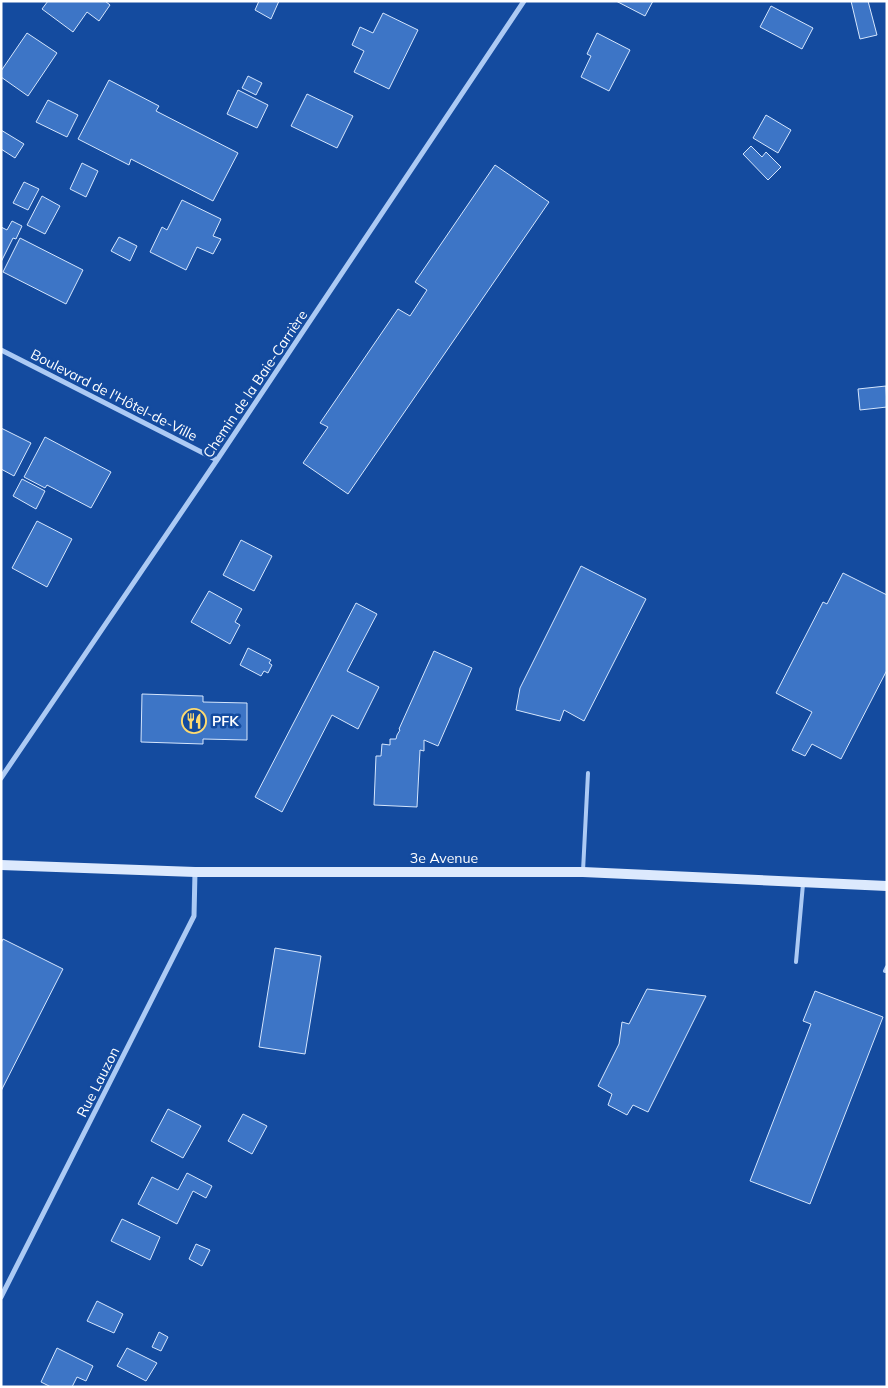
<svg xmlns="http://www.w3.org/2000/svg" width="888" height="1388" font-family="Mulish,sans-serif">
	<rect width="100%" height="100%" fill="#144b9f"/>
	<!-- building -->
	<path fill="#3d75c6" stroke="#d5e6fd" d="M 48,1 L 105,1 L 110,5 L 99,21 L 87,12 L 73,32 L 42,9 Z
		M 259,1 L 279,1 L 271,19 L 255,10 Z
		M 616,1 L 653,1 L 645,16 Z
		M 851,1 L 868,1 L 877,35 L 860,39 Z
		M 771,6 L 813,28 L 802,49 L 760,27 Z
		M 383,13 L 418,30 L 389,89 L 354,72 L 364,51 L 352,45 L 360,27 L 373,33 Z
		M 27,33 L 57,53 L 28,96 L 1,77 L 1,71 Z
		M 597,33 L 630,50 L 609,91 L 581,77 L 591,56 L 587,54 Z
		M 248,76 L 262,83 L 256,95 L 242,88 Z
		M 109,80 L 159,106 L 156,111 L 238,153 L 213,201 L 131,159 L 129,165 L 78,139 Z
		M 238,90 L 268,105 L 257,128 L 227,114 Z
		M 307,94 L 353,116 L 337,148 L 291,126 Z
		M 48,100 L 78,115 L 67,137 L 36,122 Z
		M 766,115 L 791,130 L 778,153 L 753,138 Z
		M 1,130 L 24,144 L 15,158 L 1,149 Z
		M 751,146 L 762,157 L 766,152 L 781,167 L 768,180 L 743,154 Z
		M 82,163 L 98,171 L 86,197 L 70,189 Z
		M 495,165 L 549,202 L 348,494 L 303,463 L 328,427 L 320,423 L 398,309 L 410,316 L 427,290 L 415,282 Z
		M 24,182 L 39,189 L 28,210 L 13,203 Z
		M 42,196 L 60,206 L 45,234 L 27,225 Z
		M 182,200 L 221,219 L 213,236 L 221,239 L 213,254 L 197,247 L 186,270 L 150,252 L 162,227 L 167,230 Z
		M 12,221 L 22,226 L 16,239 L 13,238 L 1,262 L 1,227 L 7,230 Z
		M 119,237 L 137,246 L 130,261 L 111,251 Z
		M 20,238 L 83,270 L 66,304 L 3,272 Z
		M 886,386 L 887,407 L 860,410 L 858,389 Z
		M 1,428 L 31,443 L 14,476 L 1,469 Z
		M 45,437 L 111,472 L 91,508 L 47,485 L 45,488 L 24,477 Z
		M 22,479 L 45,491 L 36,509 L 13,496 Z
		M 37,521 L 72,539 L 47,587 L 12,568 Z
		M 241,540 L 272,556 L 254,591 L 223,575 Z
		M 581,566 L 646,599 L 584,721 L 564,710 L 560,721 L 516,710 L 520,688 Z
		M 843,573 L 887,595 L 887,670 L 841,759 L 812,744 L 805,756 L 792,750 L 812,712 L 776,693 L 823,602 L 827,604 Z
		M 209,591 L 242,609 L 235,622 L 240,625 L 230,644 L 191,622 Z
		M 356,603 L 377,614 L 347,671 L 379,687 L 358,729 L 332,715 L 282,812 L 255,797 Z
		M 248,648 L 271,660 L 269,663 L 272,665 L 268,673 L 264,671 L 261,676 L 240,665 Z
		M 434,651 L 472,668 L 438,746 L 424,740 L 424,751 L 420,750 L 417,807 L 374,805 L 376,756 L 381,756 L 382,744 L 390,745 L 390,739 L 396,739 L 397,735 L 400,730 L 399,729 Z
		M 142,694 L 203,696 L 203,702 L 247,703 L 247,740 L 203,739 L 203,744 L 141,742 Z
		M 3,939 L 63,969 L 1,1091 L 1,943 Z
		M 275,948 L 321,956 L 305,1054 L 259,1047 Z
		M 647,989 L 706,996 L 648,1112 L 633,1105 L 627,1115 L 608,1105 L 612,1094 L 598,1086 L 619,1044 L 622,1022 L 629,1024 Z
		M 815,991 L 883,1017 L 810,1204 L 750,1181 L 811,1024 L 803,1021 Z
		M 168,1109 L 201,1126 L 183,1158 L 151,1141 Z
		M 243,1114 L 267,1126 L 252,1154 L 228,1141 Z
		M 187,1173 L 212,1186 L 206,1198 L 193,1191 L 177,1224 L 138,1204 L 152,1177 L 178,1190 Z
		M 122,1219 L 160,1237 L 150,1260 L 111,1241 Z
		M 196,1244 L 210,1250 L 202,1266 L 189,1259 Z
		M 97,1301 L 123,1314 L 114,1333 L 87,1321 Z
		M 159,1332 L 168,1337 L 161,1351 L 152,1347 Z
		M 57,1348 L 93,1366 L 86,1381 L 77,1377 L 72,1387 L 51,1387 L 41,1382 Z
		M 127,1348 L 157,1363 L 146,1381 L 117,1366 Z"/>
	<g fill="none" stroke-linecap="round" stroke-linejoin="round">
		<!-- service -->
		<path stroke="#accaf4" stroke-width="4" d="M 583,871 L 588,773
			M 796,962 L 803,884
			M 885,971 L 887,967"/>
		<!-- minor -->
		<path stroke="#accaf4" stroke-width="5" d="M 1,350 L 217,460
			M 1,778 L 217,460 L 524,1
			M 1,1297 L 194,916 L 195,872"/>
		<!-- secondary -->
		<path stroke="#dce9fd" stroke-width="10" d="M 1,865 L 195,872 L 583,872 L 887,886"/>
	</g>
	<!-- icons -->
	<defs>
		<symbol id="restaurant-ring" viewBox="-11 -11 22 22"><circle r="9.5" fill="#144b9f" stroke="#ffdb6f" stroke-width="1.5"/><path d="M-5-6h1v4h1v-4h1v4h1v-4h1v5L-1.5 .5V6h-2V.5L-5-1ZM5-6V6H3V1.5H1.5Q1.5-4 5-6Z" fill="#ffdb6f"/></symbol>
	</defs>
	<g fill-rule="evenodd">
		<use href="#restaurant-ring" x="180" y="707" width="28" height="28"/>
	</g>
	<g text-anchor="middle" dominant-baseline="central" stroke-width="5" stroke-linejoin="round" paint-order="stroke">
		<!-- street labels -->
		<g font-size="14" fill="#fff" stroke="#144b9f">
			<text transform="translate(255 384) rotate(-56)">Chemin de la Baie-Carrière</text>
			<text transform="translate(114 395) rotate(27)">Boulevard de l'Hôtel-de-Ville</text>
			<text x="444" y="858">3e Avenue</text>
			<text transform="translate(98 1082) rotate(-63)">Rue Lauzon</text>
		</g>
		<!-- poi labels -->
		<g font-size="14" font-weight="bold" fill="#fff" stroke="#144b9f" text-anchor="start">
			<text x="212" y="721">PFK</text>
		</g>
	</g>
	<!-- border -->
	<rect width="888" height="1388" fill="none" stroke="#ffffff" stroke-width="5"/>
</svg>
